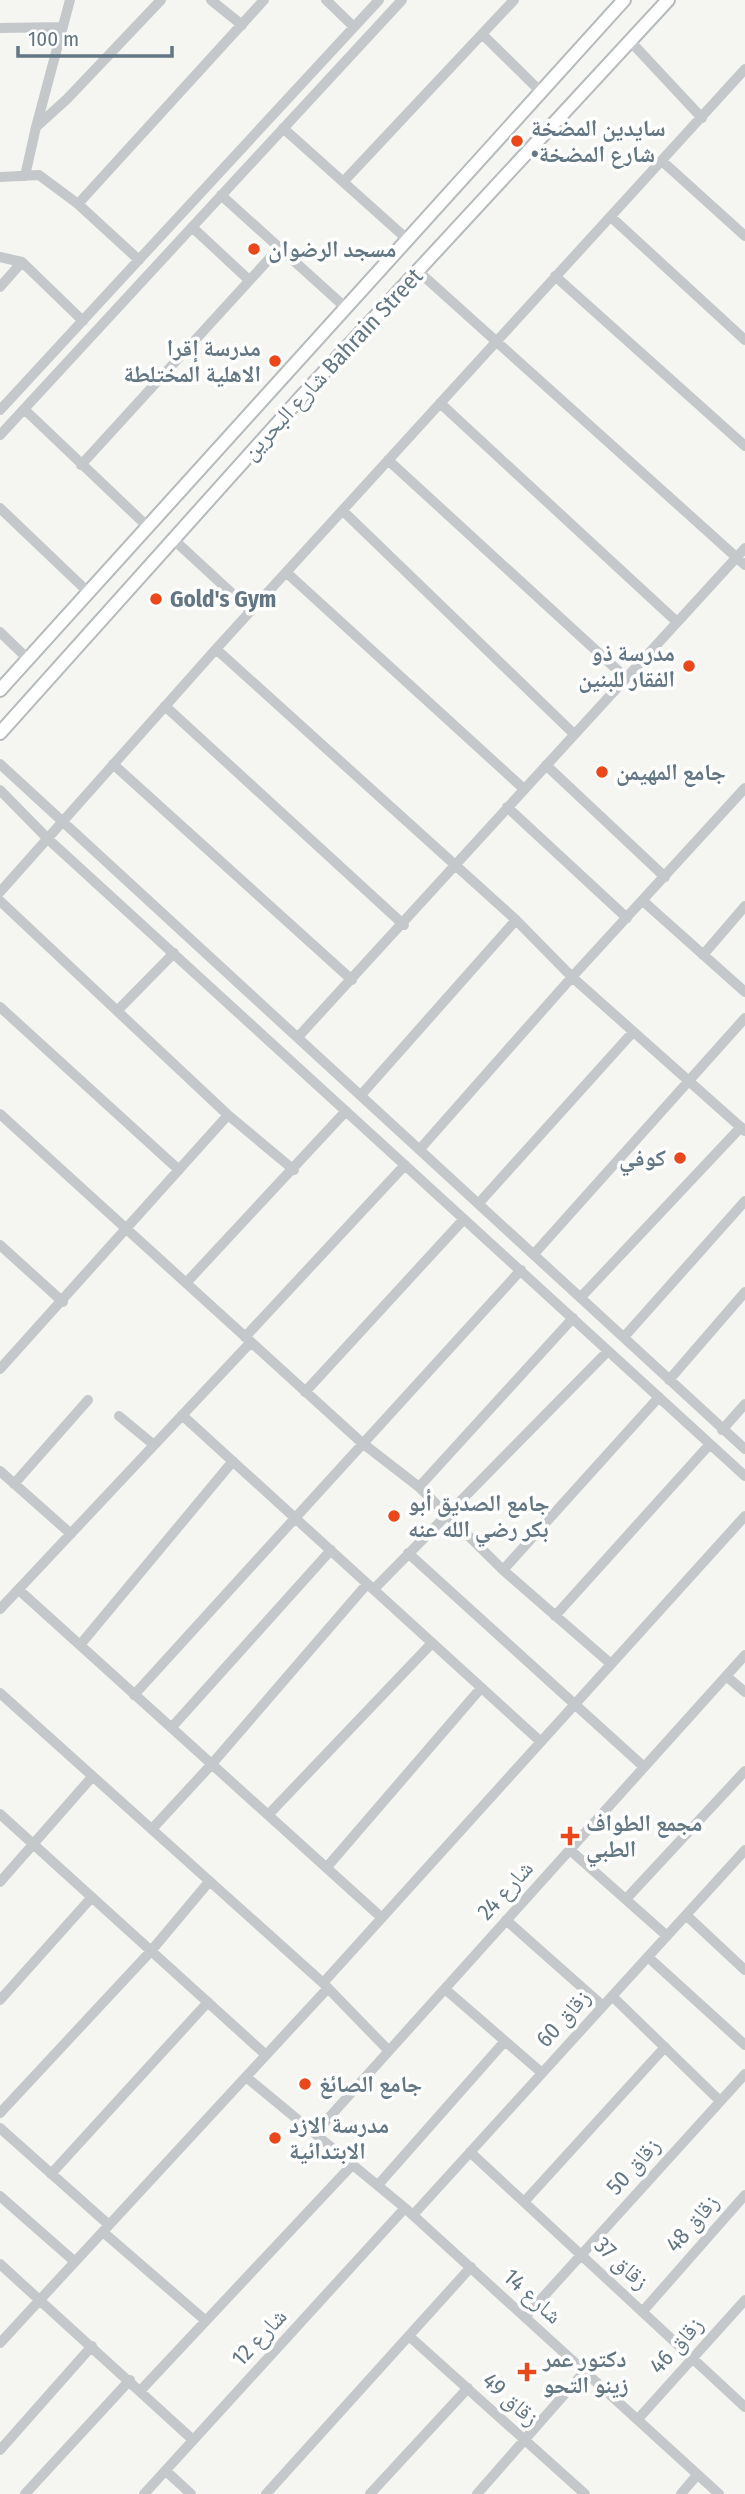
<svg xmlns="http://www.w3.org/2000/svg" width="745" height="2494" font-family="'Fira Sans Condensed','Noto Naskh Arabic',sans-serif">
	<rect width="100%" height="100%" fill="#f5f5f1"/>
	<g fill="none" stroke-linecap="round" stroke-linejoin="round">
		<defs>
			<path id="major" d="M 0,690 L 624,0
				M 0,733 L 301,397 L 668,0"/>
		</defs>
		<!-- major casing -->
		<use href="#major" stroke="#b5babd" stroke-width="16"/>
		<!-- minor -->
		<path stroke="#c4c8cb" stroke-width="10" d="M 211,0 L 242,25
			M 326,0 L 354,27
			M 0,28 L 63,27
			M 482,34 L 541,92
			M 631,42 L 702,118
			M 36,127 L 70,0
			M 283,128 L 408,240
			M 662,161 L 745,236
			M 25,176 L 36,127 L 67,99 L 161,0
			M 0,177 L 39,175 L 78,204 L 139,260
			M 344,181 L 514,0
			M 221,195 L 346,308
			M 78,204 L 264,0
			M 611,217 L 745,340
			M 192,227 L 249,280
			M 0,257 L 22,262 L 83,321
			M 418,271 L 745,565
			M 555,276 L 745,446
			M 0,287 L 22,262
			M 440,403 L 677,622
			M 24,409 L 148,527
			M 0,410 L 379,0
			M 0,435 L 402,0
			M 388,460 L 625,677
			M 81,465 L 280,247
			M 0,508 L 88,592
			M 343,511 L 574,734
			M 173,539 L 251,611
			M 287,573 L 524,789
			M 0,632 L 28,659
			M 216,649 L 516,920 L 572,977 L 745,1131
			M 165,706 L 404,925
			M 0,764 L 745,1449
			M 113,764 L 352,980
			M 546,765 L 665,877
			M 0,790 L 48,839 L 745,1476
			M 507,807 L 627,918
			M 0,892 L 216,649 L 745,69
			M 0,901 L 228,1115 L 294,1170
			M 643,901 L 745,992
			M 703,955 L 745,906
			M 0,1007 L 179,1170
			M 117,1011 L 174,953
			M 298,1037 L 745,548
			M 361,1095 L 516,920
			M 0,1114 L 361,1442 L 419,1487 L 503,1570 L 611,1664
			M 420,1149 L 572,977 L 745,788
			M 479,1203 L 633,1032
			M 0,1245 L 63,1302
			M 534,1254 L 745,1018
			M 186,1283 L 346,1111
			M 581,1297 L 741,1127
			M 245,1337 L 405,1165
			M 624,1337 L 745,1201
			M 0,1369 L 228,1115
			M 669,1380 L 745,1292
			M 305,1392 L 464,1219
			M 182,1415 L 541,1742
			M 119,1416 L 154,1445
			M 722,1430 L 745,1404
			M 0,1471 L 71,1534
			M 14,1484 L 88,1400
			M 419,1487 L 573,1318
			M 408,1553 L 644,1767
			M 503,1570 L 659,1397
			M 374,1589 L 608,1351
			M 19,1590 L 382,1918
			M 0,1609 L 251,1342
			M 555,1616 L 710,1444
			M 80,1645 L 233,1461
			M 726,1676 L 745,1692
			M 0,1693 L 323,1983 L 389,2051
			M 134,1695 L 521,1270
			M 172,1727 L 331,1550
			M 0,1814 L 266,2055
			M 269,1814 L 432,1643
			M 152,1829 L 211,1765 L 367,1584
			M 570,1850 L 667,1936
			M 327,1867 L 481,1688
			M 0,1882 L 92,1777
			M 626,1899 L 745,1771
			M 686,1915 L 745,1970
			M 506,1920 L 603,2006
			M 648,1957 L 745,2045
			M 323,1983 L 745,1516
			M 445,1989 L 542,2073
			M 612,1996 L 720,2101
			M 0,2000 L 92,1897
			M 246,2077 L 405,2208 L 719,2494
			M 0,2113 L 151,1951 L 208,1883
			M 0,2128 L 109,2225
			M 316,2132 L 745,1655
			M 470,2152 L 745,2407
			M 51,2174 L 208,2002
			M 378,2185 L 505,2041
			M 0,2196 L 74,2261
			M 524,2202 L 665,2047
			M 413,2215 L 745,1850
			M 103,2232 L 206,2321
			M 0,2264 L 193,2440
			M 643,2311 L 745,2195
			M 525,2317 L 745,2074
			M 409,2336 L 585,2494
			M 0,2343 L 328,1988
			M 141,2390 L 353,2164
			M 638,2419 L 745,2300
			M 0,2450 L 92,2346
			M 166,2471 L 191,2494
			M 25,2494 L 130,2380
			M 144,2494 L 405,2208
			M 266,2494 L 471,2267
			M 370,2494 L 468,2388
			M 477,2494 L 585,2371
			M 681,2494 L 697,2475"/>
		<!-- major -->
		<use href="#major" stroke="#fff" stroke-width="12"/>
	</g>
	<!-- markers -->
	<g fill="#eb471b" stroke="#fff" stroke-width="2.5">
		<circle cx="517" cy="141" r="7"/>
		<circle cx="254" cy="249" r="7"/>
		<circle cx="275" cy="361" r="7"/>
		<circle cx="156" cy="599" r="7"/>
		<circle cx="689" cy="666" r="7"/>
		<circle cx="602" cy="772" r="7"/>
		<circle cx="680" cy="1158" r="7"/>
		<circle cx="394" cy="1516" r="7"/>
		<path d="M566.5 1825.5h7v7h7v7h-7v7h-7v-7h-7v-7h7z"/>
		<circle cx="305" cy="2084" r="7"/>
		<circle cx="275" cy="2138" r="7"/>
		<path d="M523.5 2361.5h7v7h7v7h-7v7h-7v-7h-7v-7h7z"/>
	</g>
	<g text-anchor="middle" dominant-baseline="central" stroke-width="7" stroke-linejoin="round" paint-order="stroke">
		<!-- poi labels -->
		<g font-size="23" font-weight="bold" fill="#627684" stroke="#fff" text-anchor="start">
			<text x="531" y="128">سايدين المضخة<tspan x="531" dy="26">•شارع المضخة</tspan></text>
			<text x="268" y="249">مسجد الرضوان</text>
			<text x="261" y="348" text-anchor="end">مدرسة إقرا<tspan x="261" dy="26">الاهلية المختلطة</tspan></text>
			<text x="170" y="599">Gold's Gym</text>
			<text x="675" y="653" text-anchor="end">مدرسة ذو<tspan x="675" dy="26">الفقار للبنين</tspan></text>
			<text x="616" y="772">جامع المهيمن</text>
			<text x="666" y="1158" text-anchor="end">كوفي</text>
			<text x="408" y="1503">جامع الصديق أبو<tspan x="408" dy="26">بكر رضي الله عنه</tspan></text>
			<text x="586" y="1823">مجمع الطواف<tspan x="586" dy="26">الطبي</tspan></text>
			<text x="319" y="2084">جامع الصائغ</text>
			<text x="289" y="2125">مدرسة الازد<tspan x="289" dy="26">الابتدائية</tspan></text>
			<text x="543" y="2359">دكتور عمر<tspan x="543" dy="26">زينو التحو</tspan></text>
		</g>
		<!-- street labels -->
		<g font-size="23" fill="#627684" stroke="#fff">
			<text transform="translate(332 364) rotate(-47)">شارع البحرين Bahrain Street</text>
			<text transform="translate(505 1890) rotate(-48)">شارع 24</text>
			<text transform="translate(563 2018) rotate(-48)">زقاق 60</text>
			<text transform="translate(633 2166) rotate(-48)">زقاق 50</text>
			<text transform="translate(692 2223) rotate(-49)">زقاق 48</text>
			<text transform="translate(622 2263) rotate(43)">زقاق 37</text>
			<text transform="translate(533 2296) rotate(42)">شارع 14</text>
			<text transform="translate(259 2337) rotate(-47)">شارع 12</text>
			<text transform="translate(676 2345) rotate(-48)">زقاق 46</text>
			<text transform="translate(511 2399) rotate(42)">زقاق 49</text>
		</g>
	</g>
	<!-- scale -->
	<path d="M18 46v10h154v-10" fill="none" stroke="#627684" stroke-width="3.5"/>
	<text x="28" y="46" font-size="21" fill="#627684" stroke="#ffffff" stroke-width="5" paint-order="stroke">100 m</text>
</svg>
